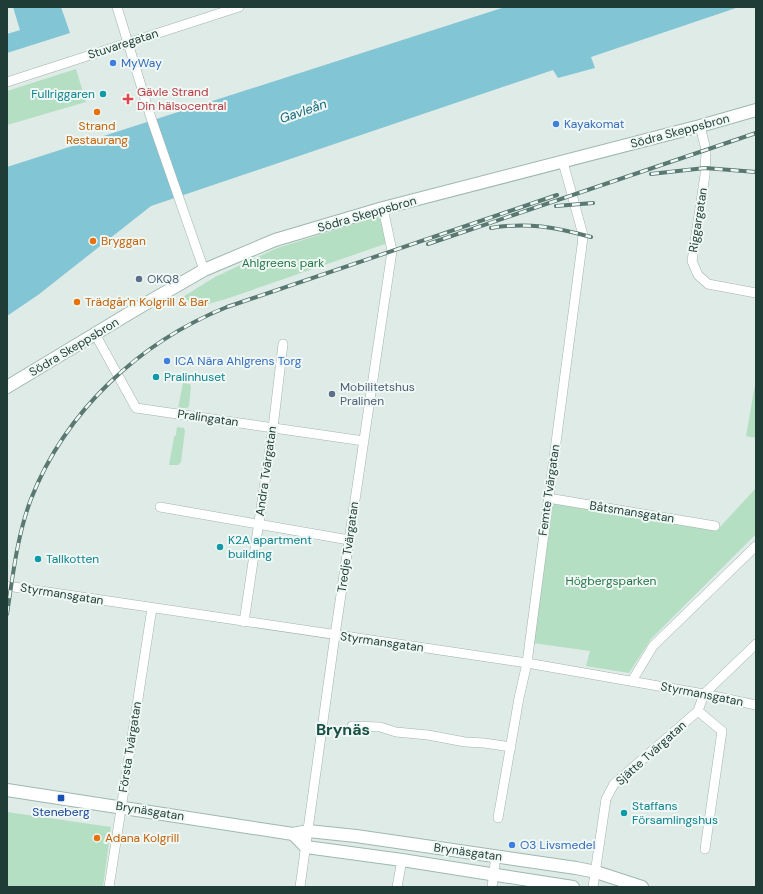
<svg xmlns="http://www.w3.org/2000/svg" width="763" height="894" font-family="'DM Sans',sans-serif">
	<rect width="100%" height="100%" fill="#dfebe6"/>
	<!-- green -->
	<path fill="#b5dfc2" d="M 76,69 L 86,102 L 7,125 L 7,91 Z
		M 380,216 L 388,243 L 226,299 L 197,307 L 181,298 L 215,277 L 277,248 Z
		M 756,379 L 756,438 L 746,436 Z
		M 183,383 L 190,384 L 191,386 L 189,406 L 187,408 L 178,408 Z
		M 177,427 L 184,428 L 185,431 L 181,462 L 178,465 L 169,465 L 174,437 L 176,435 Z
		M 756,488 L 756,534 L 651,639 L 629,673 L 586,666 L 590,651 L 533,643 L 553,501 L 718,529 Z
		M 7,812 L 111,827 L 103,887 L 7,887 Z"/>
	<!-- water -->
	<path fill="#82c5d5" d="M 13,7 L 61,7 L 70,33 L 7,53 L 7,34 L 20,30 Z
		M 505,7 L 739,7 L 591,57 L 595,68 L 558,78 L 553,70 L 151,206 L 38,295 L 7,316 L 7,167 Z"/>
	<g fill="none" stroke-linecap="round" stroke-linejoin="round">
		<defs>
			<path id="street" d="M 117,7 L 150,115 L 204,270
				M 7,82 L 239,7
				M 700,126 L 706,150 L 705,175 L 692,261 L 698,275 L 708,284 L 756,293
				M 95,334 L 136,408 L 364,441
				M 548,498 L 715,526
				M 160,507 L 349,540
				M 7,586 L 527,663 L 704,694 L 756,705
				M 244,622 L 273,428 L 283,344
				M 632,681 L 653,646 L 756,546
				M 698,711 L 722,731 L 705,849
				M 352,726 L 380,727 L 396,732 L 428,735 L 465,742 L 484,743 L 511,747
				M 498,818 L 519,698 L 527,663 L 582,245 L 583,235 L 563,162
				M 109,887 L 152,608
				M 300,887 L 335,635 L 392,251 L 383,208
				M 397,887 L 402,860
				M 492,887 L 496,856
				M 593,887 L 606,799 L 614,784 L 698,711 L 704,694 L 756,644"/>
			<path id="secondary" d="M 7,387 L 133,311 L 204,270 L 275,240 L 383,208 L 700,126 L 756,110
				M 7,790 L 293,834 L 308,831 L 356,836 L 576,868 L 596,872 L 642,887
				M 293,834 L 306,847 L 402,860 L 573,887"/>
		</defs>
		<!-- street casing -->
		<use href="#street" stroke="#a2b3ae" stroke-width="10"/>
		<!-- secondary casing -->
		<use href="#secondary" stroke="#9db8af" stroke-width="14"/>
		<!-- street -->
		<use href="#street" stroke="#fff" stroke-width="9"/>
		<!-- secondary -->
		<use href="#secondary" stroke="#fff" stroke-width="12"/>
		<defs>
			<path id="rail" d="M 651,174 L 705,168 L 756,172
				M 556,206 L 593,203
				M 491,228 C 528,222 555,227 591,237
				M 428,244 L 756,133
				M 7,614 C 13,575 17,536 31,499 C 66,410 140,342 227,307 L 557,195"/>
		</defs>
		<!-- rail casing -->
		<use href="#rail" stroke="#597871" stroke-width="4"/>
		<!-- rail -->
		<use href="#rail" stroke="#eff8f4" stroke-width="2.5" stroke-dasharray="8" stroke-linecap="butt"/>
	</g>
	<!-- markers -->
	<g fill="#3f7fe0" stroke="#eff8f4" stroke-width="1.5">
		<circle cx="113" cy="63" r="4"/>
		<circle cx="556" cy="124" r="4"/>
		<circle cx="167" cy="361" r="4"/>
		<circle cx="512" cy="845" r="4"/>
	</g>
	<g fill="#0f9aa8" stroke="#eff8f4" stroke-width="1.5">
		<circle cx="103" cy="94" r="4"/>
		<circle cx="156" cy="377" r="4"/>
		<circle cx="220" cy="547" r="4"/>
		<circle cx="38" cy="559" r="4"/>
		<circle cx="624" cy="813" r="4"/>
	</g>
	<path fill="#e0444e" stroke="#eff8f4" stroke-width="1.5" d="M126 93h4v4h4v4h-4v4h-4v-4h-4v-4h4z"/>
	<g fill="#e8710a" stroke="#eff8f4" stroke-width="1.5">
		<circle cx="97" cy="112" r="4"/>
		<circle cx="93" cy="241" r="4"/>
		<circle cx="77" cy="302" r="4"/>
		<circle cx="97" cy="838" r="4"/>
	</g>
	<g fill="#5c6f8a" stroke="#eff8f4" stroke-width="1.5">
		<circle cx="139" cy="279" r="4"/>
		<circle cx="332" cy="394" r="4"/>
	</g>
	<rect fill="#1a4fb4" stroke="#eff8f4" stroke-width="1.5" x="57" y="794" width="8" height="8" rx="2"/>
	<g text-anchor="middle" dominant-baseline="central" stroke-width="4" stroke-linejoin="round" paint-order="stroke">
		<!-- street labels -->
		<g font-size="12" fill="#1f3c36" stroke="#eff8f4">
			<text transform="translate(123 44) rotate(-18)">Stuvaregatan</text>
			<text transform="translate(680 131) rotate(-15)">Södra Skeppsbron</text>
			<text transform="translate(367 214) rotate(-16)">Södra Skeppsbron</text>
			<text transform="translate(698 220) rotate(-81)">Riggargatan</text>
			<text transform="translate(74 347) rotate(-31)">Södra Skeppsbron</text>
			<text transform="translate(208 418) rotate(8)">Pralingatan</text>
			<text transform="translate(266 471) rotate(-82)">Andra Tvärgatan</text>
			<text transform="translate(549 490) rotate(-82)">Femte Tvärgatan</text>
			<text transform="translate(632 512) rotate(9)">Båtsmansgatan</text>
			<text transform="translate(348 547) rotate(-82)">Tredje Tvärgatan</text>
			<text transform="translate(62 594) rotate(9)">Styrmansgatan</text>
			<text transform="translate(382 642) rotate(8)">Styrmansgatan</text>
			<text transform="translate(702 694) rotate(11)">Styrmansgatan</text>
			<text transform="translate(130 747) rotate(-81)">Första Tvärgatan</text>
			<text transform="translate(651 753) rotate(-42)">Sjätte Tvärgatan</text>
			<text transform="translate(150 811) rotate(9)">Brynäsgatan</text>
			<text transform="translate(468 852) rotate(8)">Brynäsgatan</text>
		</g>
		<!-- shop labels -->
		<g font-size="12" fill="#366cbe" stroke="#eff8f4" text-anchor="start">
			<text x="121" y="63">MyWay</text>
			<text x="564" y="124">Kayakomat</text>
			<text x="175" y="361">ICA Nära Ahlgrens Torg</text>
			<text x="520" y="845">O3 Livsmedel</text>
		</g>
		<!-- health labels -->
		<g font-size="12" fill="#be3a42" stroke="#eff8f4" text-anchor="start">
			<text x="137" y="92">Gävle Strand<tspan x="137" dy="14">Din hälsocentral</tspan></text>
		</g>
		<!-- culture labels -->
		<g font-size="12" fill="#0d838f" stroke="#eff8f4" text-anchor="start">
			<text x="95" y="94" text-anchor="end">Fullriggaren</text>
			<text x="164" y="377">Pralinhuset</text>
			<text x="228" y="540">K2A apartment<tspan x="228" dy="14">building</tspan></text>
			<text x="46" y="559">Tallkotten</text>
			<text x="632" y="806">Staffans<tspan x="632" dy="14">Församlingshus</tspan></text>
		</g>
		<!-- food labels -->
		<g font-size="12" fill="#c56008" stroke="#eff8f4" text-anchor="start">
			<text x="97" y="126" text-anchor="middle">Strand<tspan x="97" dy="14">Restaurang</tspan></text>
			<text x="101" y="241">Bryggan</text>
			<text x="85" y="302">Trädgår'n Kolgrill &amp; Bar</text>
			<text x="105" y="838">Adana Kolgrill</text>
		</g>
		<!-- park labels -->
		<g font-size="12" fill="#267648" stroke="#eff8f4">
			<text x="283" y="263">Ahlgreens park</text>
			<text x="611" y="581">Högbergsparken</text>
		</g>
		<!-- service labels -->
		<g font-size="12" fill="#4e5e75" stroke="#eff8f4" text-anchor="start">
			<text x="147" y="279">OKQ8</text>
			<text x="340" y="387">Mobilitetshus<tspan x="340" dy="14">Pralinen</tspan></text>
		</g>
		<!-- transit labels -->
		<g font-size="12" fill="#164399" stroke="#eff8f4">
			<text x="61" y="812">Steneberg</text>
		</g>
		<!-- water labels -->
		<g font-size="13" font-style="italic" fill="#15677d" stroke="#eff8f4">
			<text transform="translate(303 111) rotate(-19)">Gavleån</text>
		</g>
		<!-- district labels -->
		<g font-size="16" font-weight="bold" fill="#195045" stroke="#eff8f4">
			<text x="343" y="729">Brynäs</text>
		</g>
	</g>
	<!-- border -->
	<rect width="763" height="894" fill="none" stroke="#1f3c36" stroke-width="16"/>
</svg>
